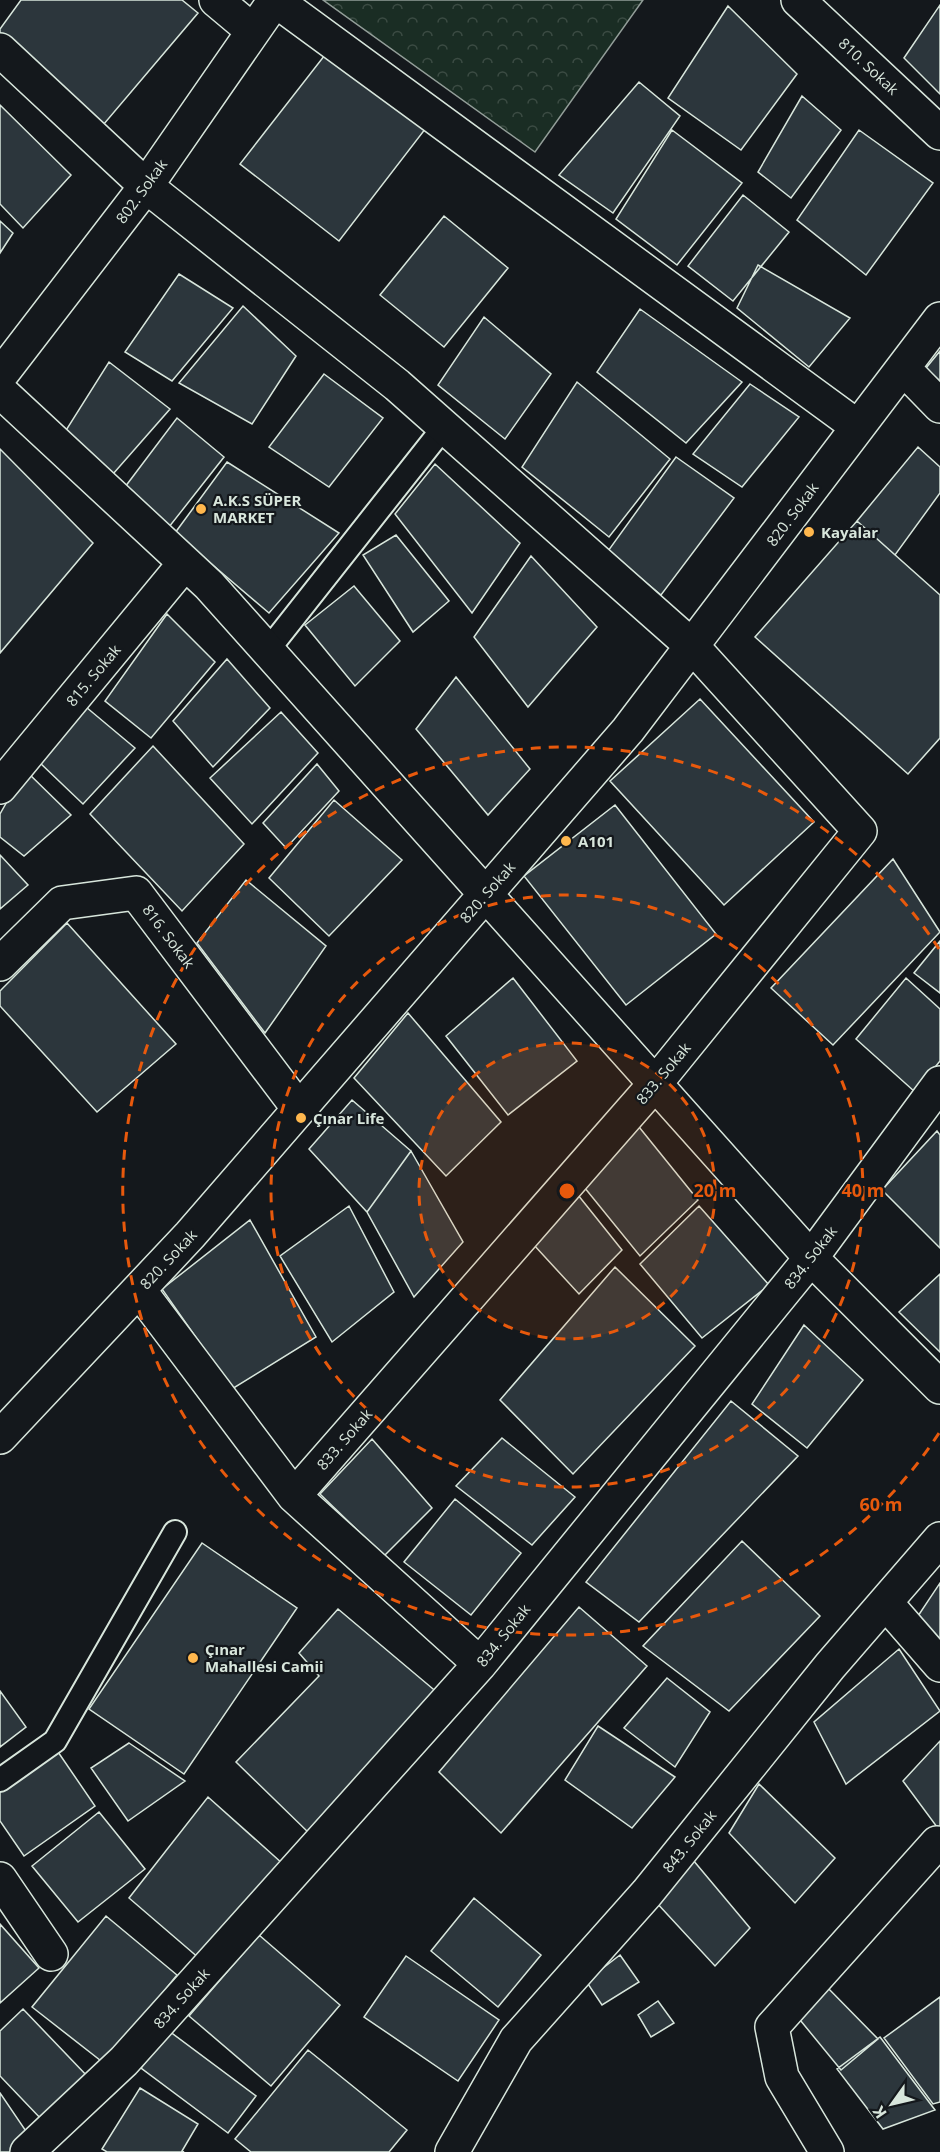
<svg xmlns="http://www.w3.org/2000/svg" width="940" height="2152" font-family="'Open Sans',sans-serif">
	<defs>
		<pattern id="park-crowns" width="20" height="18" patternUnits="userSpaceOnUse" patternTransform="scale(1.5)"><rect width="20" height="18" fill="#1a2d24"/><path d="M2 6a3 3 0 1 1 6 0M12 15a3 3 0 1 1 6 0" fill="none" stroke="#3b4b43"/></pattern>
	</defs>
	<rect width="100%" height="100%" fill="#14181c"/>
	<!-- park -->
	<path fill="url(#park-crowns)" stroke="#939e99" stroke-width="1.5" d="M 323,0 L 643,0 L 535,152 Z"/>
	<!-- building -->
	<path fill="#2c363c" stroke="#d8e6dc" stroke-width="1.5" d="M 21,0 L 182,0 L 198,13 L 98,131 L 0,40 L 0,29 Z
		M 940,5 L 940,94 L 904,58 Z
		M 728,6 L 797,74 L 741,150 L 668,98 Z
		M 328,51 L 426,128 L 339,241 L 240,164 Z
		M 639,82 L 680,116 L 613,213 L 559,175 Z
		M 802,96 L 841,130 L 791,198 L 758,172 Z
		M 0,105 L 71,175 L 23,228 L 0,204 Z
		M 672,130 L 742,183 L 677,265 L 616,219 Z
		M 859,130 L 933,183 L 866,275 L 797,220 Z
		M 743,195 L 789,232 L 733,301 L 688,266 Z
		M 444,216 L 508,268 L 444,347 L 380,295 Z
		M 0,221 L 13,233 L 0,253 Z
		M 758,265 L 850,318 L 809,367 L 737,308 Z
		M 179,274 L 233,308 L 172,381 L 125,352 Z
		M 243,306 L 296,356 L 252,424 L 179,383 Z
		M 640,309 L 742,382 L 686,443 L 597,372 Z
		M 484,317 L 551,374 L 505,439 L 438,385 Z
		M 940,351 L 940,381 L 926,368 Z
		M 109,362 L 170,409 L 113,474 L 63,435 Z
		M 324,374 L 383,418 L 329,487 L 269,447 Z
		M 577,382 L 670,459 L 609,537 L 522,467 Z
		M 750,384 L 799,417 L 742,487 L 693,454 Z
		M 177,418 L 224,457 L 169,527 L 125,487 Z
		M 918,447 L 940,467 L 940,493 L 895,555 L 857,521 Z
		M 0,449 L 93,543 L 0,653 Z
		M 676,457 L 734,498 L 661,595 L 608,551 Z
		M 227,462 L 339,533 L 269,613 L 175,533 Z
		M 435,464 L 520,543 L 472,613 L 395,514 Z
		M 857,521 L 940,595 L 940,738 L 908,774 L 755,637 Z
		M 396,535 L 449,601 L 413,632 L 363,555 Z
		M 531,556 L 597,627 L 528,707 L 474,637 Z
		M 354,586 L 400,641 L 355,686 L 305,625 Z
		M 167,614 L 215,662 L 151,738 L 105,701 Z
		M 227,659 L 270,708 L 213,767 L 173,721 Z
		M 456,677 L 530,769 L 488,815 L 416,729 Z
		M 700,699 L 814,822 L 724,905 L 610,781 Z
		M 86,707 L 135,748 L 83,804 L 39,762 Z
		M 281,712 L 318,753 L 252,824 L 210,778 Z
		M 153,746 L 244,844 L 182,911 L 90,814 Z
		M 317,764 L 339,791 L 286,848 L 263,823 Z
		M 25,770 L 71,815 L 24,856 L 0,837 L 0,814 Z
		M 334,800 L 402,860 L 329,936 L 269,878 Z
		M 615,805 L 716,934 L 626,1005 L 524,876 Z
		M 0,855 L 28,885 L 0,909 Z
		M 893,859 L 940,932 L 833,1045 L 771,988 Z
		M 246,880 L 326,946 L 265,1033 L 197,943 Z
		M 67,923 L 176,1044 L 97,1112 L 0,1006 L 0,991 Z
		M 940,941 L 940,993 L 914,973 Z
		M 513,978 L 577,1061 L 508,1115 L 446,1036 Z
		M 906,978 L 940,1009 L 940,1061 L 915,1092 L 856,1039 Z
		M 408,1013 L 501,1122 L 446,1176 L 354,1078 Z
		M 352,1100 L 411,1151 L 367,1212 L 309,1149 Z
		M 635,1122 L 698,1200 L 640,1256 L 580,1182 Z
		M 937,1131 L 940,1135 L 940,1248 L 882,1190 Z
		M 411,1151 L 463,1242 L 414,1297 L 367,1212 Z
		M 574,1190 L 622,1250 L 579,1294 L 533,1244 Z
		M 349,1206 L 394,1292 L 332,1342 L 280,1256 Z
		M 699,1206 L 769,1285 L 702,1338 L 640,1264 Z
		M 250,1220 L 316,1337 L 232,1389 L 162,1289 Z
		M 615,1267 L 695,1346 L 573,1474 L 500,1400 Z
		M 940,1274 L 940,1352 L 899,1312 Z
		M 804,1325 L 863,1380 L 807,1448 L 752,1404 Z
		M 731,1401 L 798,1456 L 639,1622 L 586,1582 Z
		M 502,1438 L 575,1497 L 532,1545 L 456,1486 Z
		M 372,1439 L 432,1508 L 384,1556 L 320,1494 Z
		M 455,1499 L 521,1553 L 471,1615 L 404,1562 Z
		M 742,1541 L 820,1616 L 729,1711 L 643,1646 Z
		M 202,1543 L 297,1608 L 184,1774 L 89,1709 Z
		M 940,1583 L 940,1639 L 918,1616 Z
		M 579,1607 L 647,1666 L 501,1833 L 439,1772 Z
		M 338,1609 L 439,1694 L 311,1835 L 236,1762 L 319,1676 L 299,1653 Z
		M 899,1649 L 940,1711 L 846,1784 L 814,1722 Z
		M 667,1678 L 710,1712 L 675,1767 L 624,1728 Z
		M 0,1691 L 26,1727 L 0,1747 Z
		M 598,1726 L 675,1777 L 632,1828 L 565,1780 Z
		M 940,1741 L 940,1831 L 903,1781 Z
		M 129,1743 L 185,1781 L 128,1821 L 91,1768 Z
		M 56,1749 L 95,1806 L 24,1856 L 0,1821 L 0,1788 Z
		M 759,1784 L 835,1858 L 795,1903 L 729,1833 Z
		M 208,1797 L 283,1864 L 200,1959 L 129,1898 Z
		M 99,1812 L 145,1869 L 78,1922 L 32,1866 Z
		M 693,1860 L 750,1928 L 715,1966 L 655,1901 Z
		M 474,1898 L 541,1955 L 498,2007 L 431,1951 Z
		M 106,1916 L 177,1975 L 105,2064 L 32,2007 Z
		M 0,1924 L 39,1968 L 0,2003 Z
		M 259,1935 L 340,2005 L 271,2086 L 189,2016 Z
		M 620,1955 L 639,1982 L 602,2005 L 586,1981 Z
		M 406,1956 L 499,2020 L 458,2081 L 364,2017 Z
		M 824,1984 L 878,2039 L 841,2070 L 796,2015 Z
		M 940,1997 L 940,2102 L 933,2104 L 884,2038 Z
		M 658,2001 L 674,2023 L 651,2037 L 638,2015 Z
		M 23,2009 L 89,2078 L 43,2121 L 0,2076 L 0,2031 Z
		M 169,2031 L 256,2096 L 228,2133 L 141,2068 Z
		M 880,2037 L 935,2110 L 883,2129 L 837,2069 Z
		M 308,2050 L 407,2130 L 389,2152 L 251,2152 L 235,2139 Z
		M 140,2088 L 198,2124 L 182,2151 L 184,2152 L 107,2152 L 102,2149 Z
		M 0,2093 L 32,2140 L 14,2152 L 0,2152 Z"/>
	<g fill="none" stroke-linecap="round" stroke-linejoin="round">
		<defs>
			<path id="service" d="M 268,650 L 444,427
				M 0,1780 L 55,1741 L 175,1532"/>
			<path id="minor" d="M 216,0 L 253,31
				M 275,0 L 858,427
				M 798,0 L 940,133
				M 0,50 L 146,186 L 397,385 L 692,646 L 860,831 L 654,1085 L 294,1496
				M 903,368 L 940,406
				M 0,376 L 146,186 L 275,0
				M 0,391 L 209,585 L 811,1258 L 940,1387
				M 0,787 L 185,563
				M 0,964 L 62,903 L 136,893 L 299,1109
				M 139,1290 L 294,1496 L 480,1664
				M 0,1437 L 190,1235 L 628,730 L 940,319
				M 886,1603 L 940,1665
				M 0,1879 L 51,1954
				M 27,2152 L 124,2061 L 480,1664 L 811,1258 L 940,1083
				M 452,2152 L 516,2040 L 647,1893 L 830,1666 L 940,1539
				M 827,2152 L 782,2077 L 772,2027 L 937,1843"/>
		</defs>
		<!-- service casing -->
		<use href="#service" stroke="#d8e6dc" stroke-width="26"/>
		<!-- minor casing -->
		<use href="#minor" stroke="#d8e6dc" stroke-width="36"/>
		<!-- service -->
		<use href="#service" stroke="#14181c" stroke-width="22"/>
		<!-- minor -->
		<use href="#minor" stroke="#14181c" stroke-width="33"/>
	</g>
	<!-- distance rings -->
	<circle cx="567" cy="1191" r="148" fill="#e8590c" fill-opacity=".12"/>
	<g fill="none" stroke="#e8590c" stroke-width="3" stroke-dasharray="10 8">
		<circle cx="567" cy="1191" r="148"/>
		<circle cx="567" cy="1191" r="296"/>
		<path d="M939 1433A444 444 0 1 1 939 949"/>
	</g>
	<!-- markers -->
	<g fill="#ffb74d" stroke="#14181c" stroke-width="2">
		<circle cx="201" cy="509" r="6"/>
		<circle cx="809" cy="532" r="6"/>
		<circle cx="566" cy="841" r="6"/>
		<circle cx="301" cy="1118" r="6"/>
		<circle cx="193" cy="1658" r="6"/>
	</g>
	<g text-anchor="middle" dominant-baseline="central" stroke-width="4.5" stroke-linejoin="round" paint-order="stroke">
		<!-- street labels -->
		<g font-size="15" fill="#d8e6dc" stroke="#14181c">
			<text transform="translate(869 66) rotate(43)">810. Sokak</text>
			<text transform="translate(141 191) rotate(-54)">802. Sokak</text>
			<text transform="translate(792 514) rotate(-53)">820. Sokak</text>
			<text transform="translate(93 675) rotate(-50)">815. Sokak</text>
			<text transform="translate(487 892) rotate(-49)">820. Sokak</text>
			<text transform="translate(169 936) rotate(53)">816. Sokak</text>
			<text transform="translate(663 1073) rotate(-50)">833. Sokak</text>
			<text transform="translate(810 1257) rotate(-52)">834. Sokak</text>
			<text transform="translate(168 1259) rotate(-47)">820. Sokak</text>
			<text transform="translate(344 1439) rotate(-49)">833. Sokak</text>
			<text transform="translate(503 1635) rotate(-51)">834. Sokak</text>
			<text transform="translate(689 1841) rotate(-51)">843. Sokak</text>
			<text transform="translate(181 1998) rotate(-48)">834. Sokak</text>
		</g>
		<!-- poi labels -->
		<g font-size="15" font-weight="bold" fill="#d8e6dc" stroke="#14181c" text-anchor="start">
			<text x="213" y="500">A.K.S SÜPER<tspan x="213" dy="17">MARKET</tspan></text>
			<text x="821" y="532">Kayalar</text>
			<text x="578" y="841">A101</text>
			<text x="313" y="1118">Çınar Life</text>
			<text x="205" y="1649">Çınar<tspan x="205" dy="17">Mahallesi Camii</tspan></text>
		</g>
	</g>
	<circle cx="567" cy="1191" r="9" fill="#e8590c" stroke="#14181c" stroke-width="3"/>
	<g font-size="18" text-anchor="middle" font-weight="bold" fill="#e8590c" stroke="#14181c" stroke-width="4.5" stroke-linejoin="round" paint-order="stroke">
		<text x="715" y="1197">20 m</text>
		<text x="863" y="1197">40 m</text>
		<text x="881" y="1511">60 m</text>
	</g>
	<!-- north arrow -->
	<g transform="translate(892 2104) rotate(236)" stroke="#14181c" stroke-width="4.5" paint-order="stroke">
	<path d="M0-4.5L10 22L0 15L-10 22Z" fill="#d8e6dc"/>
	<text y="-9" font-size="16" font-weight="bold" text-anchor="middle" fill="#d8e6dc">K</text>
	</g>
</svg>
